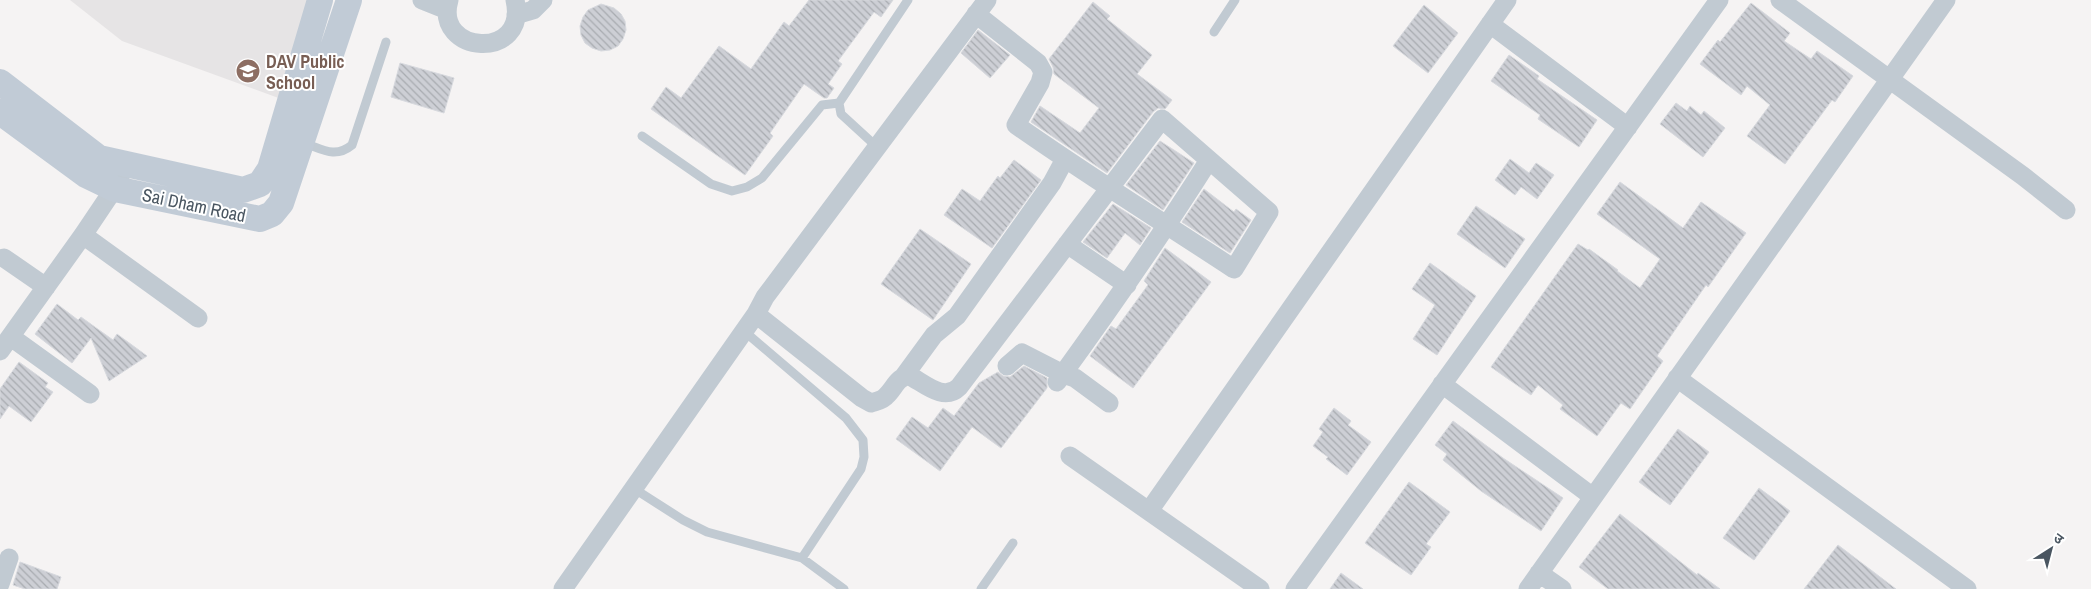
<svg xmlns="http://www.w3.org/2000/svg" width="2091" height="589" font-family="'Archivo Narrow','Noto Sans Devanagari',sans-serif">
	<defs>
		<pattern id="building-back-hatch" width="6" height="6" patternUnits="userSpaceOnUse" patternTransform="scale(1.25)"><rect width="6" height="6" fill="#cdcfd5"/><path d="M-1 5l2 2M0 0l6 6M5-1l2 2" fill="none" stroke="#a8abb0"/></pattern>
	</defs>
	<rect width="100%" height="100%" fill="#f5f3f3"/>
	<!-- education -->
	<path fill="#e6e4e5" d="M 70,0 L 314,0 L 284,100 L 122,41 Z"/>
	<!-- building -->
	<path fill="url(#building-back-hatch)" stroke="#d7d9de" d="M 809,0 L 893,0 L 881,17 L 874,12 L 838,61 L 842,64 L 828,84 L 834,88 L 827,98 L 824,98 L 804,84 L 770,133 L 773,136 L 745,175 L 651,109 L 666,87 L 681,98 L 719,46 L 751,69 L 784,22 L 789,26 Z
		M 1093,2 L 1110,16 L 1107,19 L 1152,55 L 1137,74 L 1172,100 L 1165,109 L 1158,108 L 1153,112 L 1107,173 L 1031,122 L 1040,106 L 1080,133 L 1099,108 L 1054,74 L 1053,67 L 1049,59 Z
		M 1751,3 L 1790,33 L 1784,41 L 1811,59 L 1817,51 L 1853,76 L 1835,102 L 1832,100 L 1785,164 L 1747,136 L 1770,105 L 1747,86 L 1741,95 L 1700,64 L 1718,40 L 1720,42 Z
		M 601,4 L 614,8 L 621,14 L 625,21 L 626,30 L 623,39 L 618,46 L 610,50 L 601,51 L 592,48 L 585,43 L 581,35 L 580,26 L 583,17 L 588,10 Z
		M 1424,5 L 1458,33 L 1428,73 L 1393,46 Z
		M 978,30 L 1010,55 L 990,78 L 961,53 Z
		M 1509,55 L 1539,76 L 1537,79 L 1597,120 L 1579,147 L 1538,119 L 1540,115 L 1491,81 Z
		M 400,63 L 454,78 L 444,113 L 391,97 Z
		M 1676,103 L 1687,111 L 1690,106 L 1701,115 L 1704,111 L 1725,128 L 1703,157 L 1660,124 Z
		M 1160,141 L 1194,163 L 1163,210 L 1126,185 Z
		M 1510,159 L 1529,173 L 1536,163 L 1554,175 L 1537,199 L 1521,187 L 1515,195 L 1495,180 Z
		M 1014,160 L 1041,180 L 992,248 L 944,215 L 962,189 L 980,201 L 998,176 L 1000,178 Z
		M 1620,182 L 1683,228 L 1701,202 L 1746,233 L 1708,287 L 1706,285 L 1657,356 L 1663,361 L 1630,409 L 1621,403 L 1597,436 L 1560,409 L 1563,405 L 1538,385 L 1531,395 L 1491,367 L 1578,244 L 1588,250 L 1589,249 L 1618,270 L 1617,271 L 1640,288 L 1660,259 L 1597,214 Z
		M 1204,189 L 1234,212 L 1236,209 L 1251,220 L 1230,253 L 1182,222 Z
		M 1113,204 L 1151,228 L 1140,245 L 1125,233 L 1107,258 L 1083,242 Z
		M 1476,206 L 1525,239 L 1505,268 L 1457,234 Z
		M 920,229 L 971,264 L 933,320 L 881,284 Z
		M 1165,248 L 1211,282 L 1133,388 L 1090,356 L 1111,326 L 1116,329 L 1148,285 L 1144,281 Z
		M 1430,263 L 1476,296 L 1437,355 L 1413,339 L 1435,305 L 1412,289 Z
		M 57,304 L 78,320 L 81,317 L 113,340 L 117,334 L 147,356 L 109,381 L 91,338 L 72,363 L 35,334 Z
		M 19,362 L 48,383 L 45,387 L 53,392 L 31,422 L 9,406 L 0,419 L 0,389 Z
		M 1024,366 L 1047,378 L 1047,388 L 1001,448 L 972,427 L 940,471 L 896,439 L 912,417 L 928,428 L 943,408 L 954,416 L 979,383 L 998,372 L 1003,376 L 1010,377 Z
		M 1334,408 L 1351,421 L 1348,425 L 1371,442 L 1347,475 L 1326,459 L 1328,457 L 1313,446 L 1323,432 L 1319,429 Z
		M 1453,421 L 1503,458 L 1563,498 L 1541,531 L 1481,491 L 1443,460 L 1447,454 L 1435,445 Z
		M 1678,429 L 1709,452 L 1670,505 L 1639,482 Z
		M 1409,482 L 1450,512 L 1426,544 L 1431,547 L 1411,575 L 1365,543 Z
		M 1759,488 L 1790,511 L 1754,560 L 1723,538 Z
		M 1620,514 L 1697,575 L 1698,573 L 1720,589 L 1608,589 L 1579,567 Z
		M 1838,545 L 1896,589 L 1804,589 Z
		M 20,562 L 61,577 L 57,589 L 25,589 L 13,585 Z
		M 1341,573 L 1363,589 L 1330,589 Z"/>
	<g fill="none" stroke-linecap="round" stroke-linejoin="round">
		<!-- lane -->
		<path stroke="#c1cad2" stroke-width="9" d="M 1214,32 L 1235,0
			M 642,136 L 711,184 L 732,191 L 747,187 L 762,178 L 822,105 L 839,103
			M 304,143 C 322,149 335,159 352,145 L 386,42
			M 877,147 L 841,114 L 839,103 L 908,0
			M 744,331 L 846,418 L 863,440 L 864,457 L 861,469 L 802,558 L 844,589
			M 633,488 L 683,520 L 707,532 L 802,558
			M 981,589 L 1013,543"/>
		<!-- street -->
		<path stroke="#c1cad2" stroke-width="19" d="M 422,0 L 447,10
			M 449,0 C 433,55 529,61 515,0
			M 1780,0 L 2023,176 L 2066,210
			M 516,15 L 533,10 L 543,0
			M 1490,24 L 1628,127
			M 83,235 L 198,318
			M 1067,244 L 1127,285
			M 4,258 L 46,287
			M 756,314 L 862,398 L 871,403 C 877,401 883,400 886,396 C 895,388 897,376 910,376 C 925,384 944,402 959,387 L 1162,119 L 1269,212 L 1234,269 C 1161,221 1087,175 1016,125 L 1040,83 L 1043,72 L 1038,63 L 976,14
			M 11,337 L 90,394
			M 0,351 L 83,235 L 120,180
			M 1007,366 L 1022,353 L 1063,374 L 1075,378 L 1109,403
			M 904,376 L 934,335 L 957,316 L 1052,183 L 1065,159
			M 1677,378 L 1967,589
			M 1057,382 C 1110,309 1161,236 1209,160
			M 1442,384 L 1593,497
			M 1070,456 L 1260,589
			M 1149,511 L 1507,0
			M 1539,573 L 1562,589
			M 0,584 L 9,558
			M 563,589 L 756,314 L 765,297 L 987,0
			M 1295,589 L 1719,0
			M 1528,589 L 1946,0"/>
		<!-- secondary -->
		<path stroke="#c1cbd6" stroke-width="26" d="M 0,82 L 99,158 L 243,190 L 260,184 L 270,169 L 320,0
			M 0,112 L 86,175 L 115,189 L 260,219 L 272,214 L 281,203 L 349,0"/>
	</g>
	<!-- icons -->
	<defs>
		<symbol id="school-disc" viewBox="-11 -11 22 22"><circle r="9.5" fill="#8d6e63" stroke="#fff"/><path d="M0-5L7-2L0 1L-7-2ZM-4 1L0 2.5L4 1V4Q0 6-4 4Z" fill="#fff"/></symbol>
	</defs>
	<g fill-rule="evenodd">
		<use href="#school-disc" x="234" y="57" width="28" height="28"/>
	</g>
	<g text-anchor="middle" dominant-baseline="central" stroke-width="4" stroke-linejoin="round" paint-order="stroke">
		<!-- education labels -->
		<g font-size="18" font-weight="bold" fill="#785e54" stroke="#fff" text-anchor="start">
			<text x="266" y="61">DAV Public<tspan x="266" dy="21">School</tspan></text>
		</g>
		<!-- street labels -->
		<g font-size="18" fill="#4a5661" stroke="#fff">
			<text transform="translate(194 205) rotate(12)">Sai Dham Road</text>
		</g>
	</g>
	<!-- north arrow -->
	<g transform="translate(2051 549) rotate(36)" stroke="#ffffff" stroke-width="4" paint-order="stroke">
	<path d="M0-4L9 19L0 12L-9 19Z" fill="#4a5661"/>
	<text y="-8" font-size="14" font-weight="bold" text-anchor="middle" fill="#4a5661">उ</text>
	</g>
</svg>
